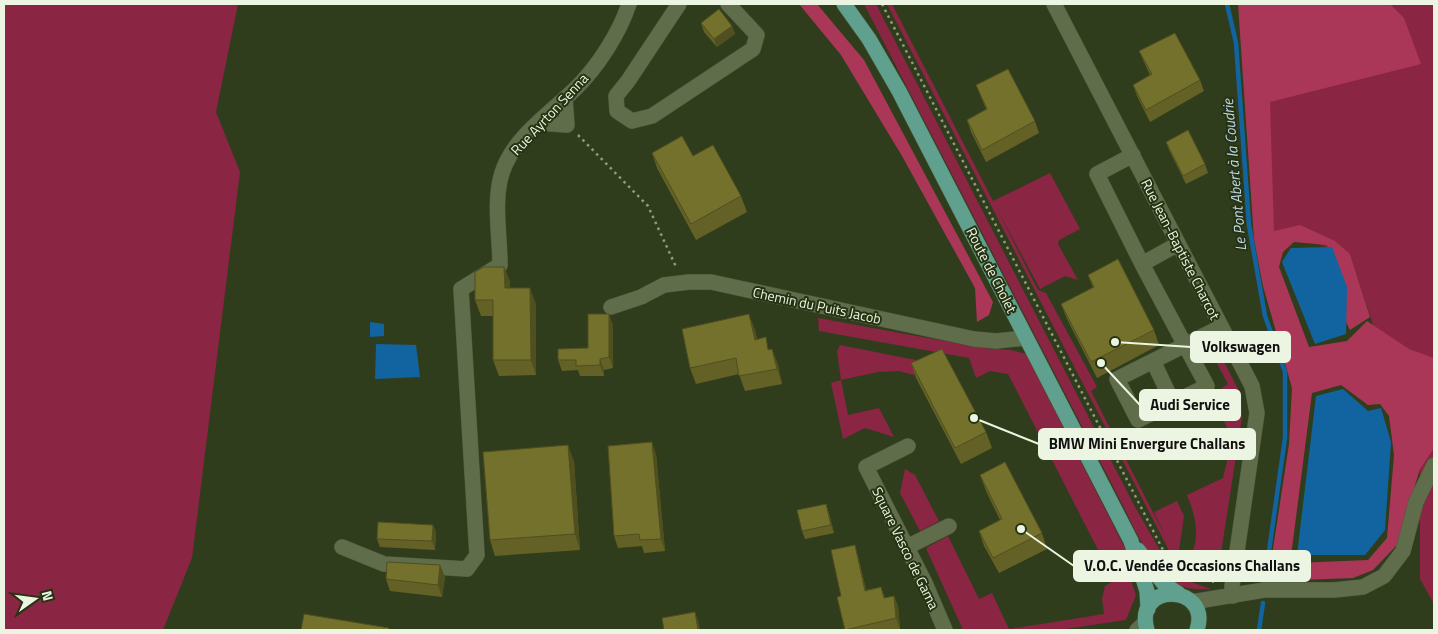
<svg xmlns="http://www.w3.org/2000/svg" width="1438" height="634" font-family="'Titillium Web',sans-serif">
	<rect width="100%" height="100%" fill="#303d1d"/>
	<!-- green -->
	<path fill="#8a2543" d="M 4,4 L 238,4 L 216,112 L 240,172 L 192,558 L 163,630 L 4,630 Z
		M 864,4 L 876,4 L 1135,507 L 1172,571 L 1188,581 L 1211,589 C 1199,590 1183,589 1173,582 C 1147,562 1133,524 1118,496 Z
		M 887,4 L 892,4 L 993,201 L 1050,173 L 1080,229 L 1059,240 L 1058,244 L 1078,280 L 1065,276 L 1040,289 L 997,209 L 1038,290 L 1046,293 L 1097,387 L 1091,391 L 1164,534 L 1154,512 L 1177,501 L 1184,516 L 1179,551 L 1192,554 C 1200,533 1195,515 1187,495 L 1223,478 L 1228,458 L 1217,434 L 1228,429 L 1222,418 L 1234,410 L 1222,388 L 1228,384 L 1207,345 L 1213,340 L 1241,395 L 1242,417 L 1218,573 L 1177,558 L 1215,574 L 1213,579 L 1185,570 L 1176,564 Z
		M 1373,4 L 1434,4 L 1434,604 L 1420,579 L 1420,469 L 1350,254 L 1274,231 L 1260,102 Z
		M 818,318 L 983,348 L 1011,350 L 1026,354 L 1132,562 L 1130,578 L 1136,595 L 1126,620 L 1059,630 L 963,630 L 926,548 L 948,536 L 979,599 L 992,593 L 1009,629 L 1104,614 L 1102,599 L 1105,586 L 1114,581 L 1008,374 L 990,371 L 976,378 L 969,358 L 819,331 Z
		M 840,345 L 936,364 L 913,375 L 899,371 L 878,372 L 841,380 L 848,415 L 879,408 L 894,437 L 865,428 L 843,439 L 831,383 L 841,380 L 837,351 Z
		M 905,469 L 915,475 L 939,521 L 920,531 L 900,493 Z"/>
	<!-- forest -->
	<path fill="#aa3757" d="M 799,4 L 817,4 L 864,60 L 993,302 L 989,315 L 977,322 L 975,288 L 902,156 L 841,55 Z
		M 1238,4 L 1390,4 L 1404,18 L 1421,64 L 1270,102 L 1274,231 L 1300,225 L 1335,241 L 1350,254 L 1370,317 L 1350,330 L 1345,320 L 1340,278 L 1327,245 L 1294,242 L 1283,252 L 1279,267 L 1309,347 L 1347,341 L 1367,321 L 1409,349 L 1434,358 L 1434,448 L 1420,469 L 1397,545 L 1373,570 L 1353,578 L 1300,580 L 1273,577 L 1296,563 L 1368,560 L 1387,538 L 1394,455 L 1389,416 L 1380,404 L 1368,405 L 1341,385 L 1312,393 L 1290,564 L 1269,575 L 1289,444 L 1292,388 L 1263,286 L 1254,239 Z"/>
	<!-- water -->
	<path fill="#1264a0" d="M 1332,247 L 1347,287 L 1346,334 L 1315,344 L 1282,262 L 1291,248 Z
		M 370,322 L 384,324 L 384,336 L 370,337 Z
		M 376,344 L 416,345 L 420,377 L 375,379 Z
		M 1343,389 L 1368,411 L 1381,408 L 1391,442 L 1385,530 L 1365,555 L 1297,555 L 1316,396 Z"/>
	<g fill="none" stroke-linecap="round" stroke-linejoin="round">
		<!-- stream -->
		<path stroke="#1264a0" stroke-width="4.5" d="M 1227,4 L 1236,43 L 1249,225 L 1265,316 L 1285,372 L 1285,438 L 1265,579
			M 1259,630 L 1263,603"/>
		<defs>
			<path id="minor" d="M 679,4 L 628,81 L 616,96 L 617,111 L 632,121 L 652,116 L 753,49 L 757,35 L 728,4
				M 1054,4 L 1252,386 L 1257,413 L 1232,586 L 1233,596
				M 538,123 L 567,125 L 565,98
				M 1133,155 L 1097,174 L 1142,264
				M 1178,244 L 1142,264 L 1185,345 L 1117,379 L 1138,420 L 1207,386 L 1185,345 L 1221,327
				M 611,307 L 641,297 L 664,285 L 689,282 L 711,282 L 974,339 L 996,341 L 1026,338
				M 1153,361 L 1173,403
				M 908,446 L 866,467 L 925,583 L 945,630
				M 342,547 L 384,564 L 467,569 L 477,555 L 461,289 L 500,265 C 500,236 493,201 502,173 C 513,138 548,115 574,90 C 597,68 619,34 629,4
				M 907,547 L 949,526
				M 1192,602 L 1264,590 L 1334,590 L 1363,587 L 1384,576 L 1403,551 L 1416,502 L 1434,465
				M 1137,630 L 1145,623"/>
			<path id="major" d="M 844,4 L 869,39 L 899,91 L 1131,541 L 1147,591 L 1148,609
				M 1138,550 L 1164,584 L 1179,594
				M 1147,630 C 1133,581 1212,584 1197,630"/>
		</defs>
		<!-- minor casing -->
		<use href="#minor" stroke="#4f5a3d" stroke-width="16"/>
		<!-- major casing -->
		<use href="#major" stroke="#4f5a3d" stroke-width="16"/>
		<!-- path -->
		<path stroke="#909b81" stroke-width="2.5" stroke-dasharray="2.5 4" stroke-linecap="butt" d="M 882,4 L 1162,548 L 1175,569 L 1214,582
			M 578,135 L 648,206 L 677,269"/>
		<!-- minor -->
		<use href="#minor" stroke="#5f6d4b" stroke-width="15"/>
		<!-- major -->
		<use href="#major" stroke="#5fa18e" stroke-width="15"/>
	</g>
	<!-- wall -->
	<path fill="#636126" d="M 701,23 L 732,26 L 735,34 L 717,47 L 704,32 Z
		M 1139,51 L 1200,80 L 1204,91 L 1150,122 L 1137,96 L 1133,85 L 1150,75 L 1144,62 Z
		M 976,85 L 1035,121 L 1039,133 L 986,162 L 971,132 L 967,120 L 986,109 Z
		M 1166,142 L 1205,164 L 1208,173 L 1186,184 L 1169,150 Z
		M 652,153 L 693,156 L 741,196 L 747,212 L 696,240 L 657,168 Z
		M 504,267 L 510,282 L 510,288 L 536,304 L 536,375 L 499,376 L 493,360 L 493,316 L 481,316 L 475,300 Z
		M 1088,275 L 1154,330 L 1159,345 L 1097,378 L 1067,319 L 1061,304 L 1093,288 Z
		M 613,325 L 613,368 L 604,370 L 604,376 L 580,376 L 578,370 L 562,371 L 558,360 L 588,348 Z
		M 755,330 L 757,339 L 770,350 L 772,349 L 778,365 L 782,384 L 745,391 L 739,374 L 696,384 L 690,368 Z
		M 911,363 L 986,432 L 992,448 L 961,464 L 916,378 Z
		M 656,454 L 665,551 L 644,553 L 642,546 L 618,548 L 614,536 Z
		M 574,461 L 580,550 L 495,556 L 490,540 Z
		M 980,475 L 1042,533 L 1047,549 L 999,573 L 984,546 L 979,531 L 1000,520 L 986,491 Z
		M 826,504 L 829,513 L 834,533 L 805,539 L 802,531 Z
		M 433,525 L 436,533 L 435,550 L 380,547 L 377,539 Z
		M 858,556 L 866,590 L 881,587 L 885,598 L 894,596 L 898,606 L 900,629 L 895,630 L 845,630 L 841,596 Z
		M 440,565 L 445,577 L 442,597 L 390,591 L 386,579 Z"/>
	<!-- shaded-wall -->
	<path fill="#504f1f" d="M 732,26 L 735,34 L 717,47 L 714,39 Z
		M 504,267 L 510,282 L 510,304 L 505,288 Z
		M 530,288 L 536,304 L 536,375 L 531,360 Z
		M 609,314 L 613,325 L 613,368 L 609,357 Z
		M 749,314 L 755,330 L 760,356 L 755,340 Z
		M 772,349 L 778,365 L 782,384 L 777,369 Z
		M 600,359 L 604,370 L 604,376 L 600,365 Z
		M 652,442 L 656,454 L 665,551 L 661,539 Z
		M 568,445 L 574,461 L 580,550 L 575,534 Z
		M 826,504 L 829,513 L 834,533 L 831,525 Z
		M 433,525 L 436,533 L 435,550 L 432,541 Z
		M 855,545 L 858,556 L 869,601 L 865,591 Z
		M 440,565 L 445,577 L 442,597 L 438,585 Z
		M 894,596 L 898,606 L 900,629 L 896,618 Z
		M 695,612 L 699,624 L 700,630 L 698,630 Z"/>
	<!-- building -->
	<path fill="#73712c" stroke="#504f1f" d="M 719,9 L 732,26 L 714,39 L 701,23 Z
		M 1175,33 L 1200,80 L 1146,110 L 1133,85 L 1152,74 L 1139,51 Z
		M 1008,69 L 1035,121 L 982,150 L 967,120 L 987,109 L 976,85 Z
		M 1188,130 L 1205,164 L 1183,176 L 1166,142 Z
		M 682,136 L 693,156 L 713,145 L 741,196 L 691,224 L 652,153 Z
		M 1118,259 L 1154,330 L 1091,362 L 1061,304 L 1094,287 L 1088,275 Z
		M 484,267 L 504,267 L 505,288 L 530,288 L 531,360 L 493,360 L 493,300 L 475,300 L 475,272 Z
		M 588,314 L 609,314 L 609,357 L 600,359 L 600,365 L 576,366 L 576,360 L 558,360 L 558,349 L 588,348 Z
		M 749,314 L 755,340 L 766,337 L 768,350 L 772,349 L 777,369 L 739,376 L 736,358 L 690,368 L 682,329 Z
		M 942,349 L 986,432 L 955,448 L 911,363 Z
		M 652,442 L 661,539 L 640,540 L 639,534 L 614,536 L 608,446 Z
		M 568,445 L 575,534 L 490,540 L 483,452 Z
		M 1005,462 L 1042,533 L 993,558 L 979,531 L 1002,519 L 980,475 Z
		M 826,504 L 831,525 L 802,531 L 797,510 Z
		M 378,522 L 433,525 L 432,541 L 377,539 Z
		M 855,545 L 865,591 L 881,587 L 884,598 L 894,596 L 896,618 L 845,630 L 837,597 L 841,596 L 831,550 Z
		M 387,562 L 440,565 L 438,585 L 386,579 Z
		M 695,612 L 698,630 L 664,630 L 662,618 Z
		M 304,614 L 389,628 L 388,630 L 301,630 Z"/>
	<g text-anchor="middle" dominant-baseline="central" stroke-width="4" stroke-linejoin="round" paint-order="stroke">
		<!-- street labels -->
		<g font-size="14" fill="#ecf5e1" stroke="#263313">
			<text transform="translate(549 114) rotate(-47)">Rue Ayrton Senna</text>
			<text transform="translate(1181 249) rotate(63)">Rue Jean-Baptiste Charcot</text>
			<text transform="translate(992 270) rotate(63)">Route de Cholet</text>
			<text transform="translate(817 305) rotate(12)">Chemin du Puits Jacob</text>
			<text transform="translate(906 548) rotate(64)">Square Vasco de Gama</text>
		</g>
		<!-- water labels -->
		<g font-size="15" font-style="italic" fill="#c1d6eb" stroke="#263313">
			<text transform="translate(1234 175) rotate(-95)">Le Pont Abert à la Coudrie</text>
		</g>
	</g>
	<!-- callouts -->
	<path fill="none" stroke="#ecf5e1" stroke-width="2" d="M1115 342L1191 347M1101 363L1140 405M974 418L1039 444M1021 529L1074 566"/>
	<g fill="#ecf5e1" stroke="#263313" stroke-width="2">
		<circle cx="1115" cy="342" r="5"/>
		<circle cx="1101" cy="363" r="5"/>
		<circle cx="974" cy="418" r="5"/>
		<circle cx="1021" cy="529" r="5"/>
	</g>
	<g fill="#ecf5e1" stroke="#ecf5e1" stroke-width="2">
		<rect x="1191" y="332" width="99" height="30" rx="5"/>
		<rect x="1140" y="390" width="100" height="30" rx="5"/>
		<rect x="1039" y="429" width="216" height="30" rx="5"/>
		<rect x="1074" y="551" width="236" height="30" rx="5"/>
	</g>
	<g font-size="15" text-anchor="middle" font-weight="bold" fill="#111">
		<text x="1241" y="352">Volkswagen</text>
		<text x="1190" y="410">Audi Service</text>
		<text x="1147" y="449">BMW Mini Envergure Challans</text>
		<text x="1192" y="571">V.O.C. Vendée Occasions Challans</text>
	</g>
	<!-- border -->
	<rect width="1438" height="634" fill="none" stroke="#ecf5e1" stroke-width="10"/>
	<!-- north arrow -->
	<g transform="translate(35 599) rotate(76)" stroke="#263313" stroke-width="4" paint-order="stroke">
	<path d="M0-4L9 19L0 12L-9 19Z" fill="#ecf5e1"/>
	<text y="-8" font-size="14" font-weight="bold" text-anchor="middle" fill="#ecf5e1">N</text>
	</g>
</svg>
